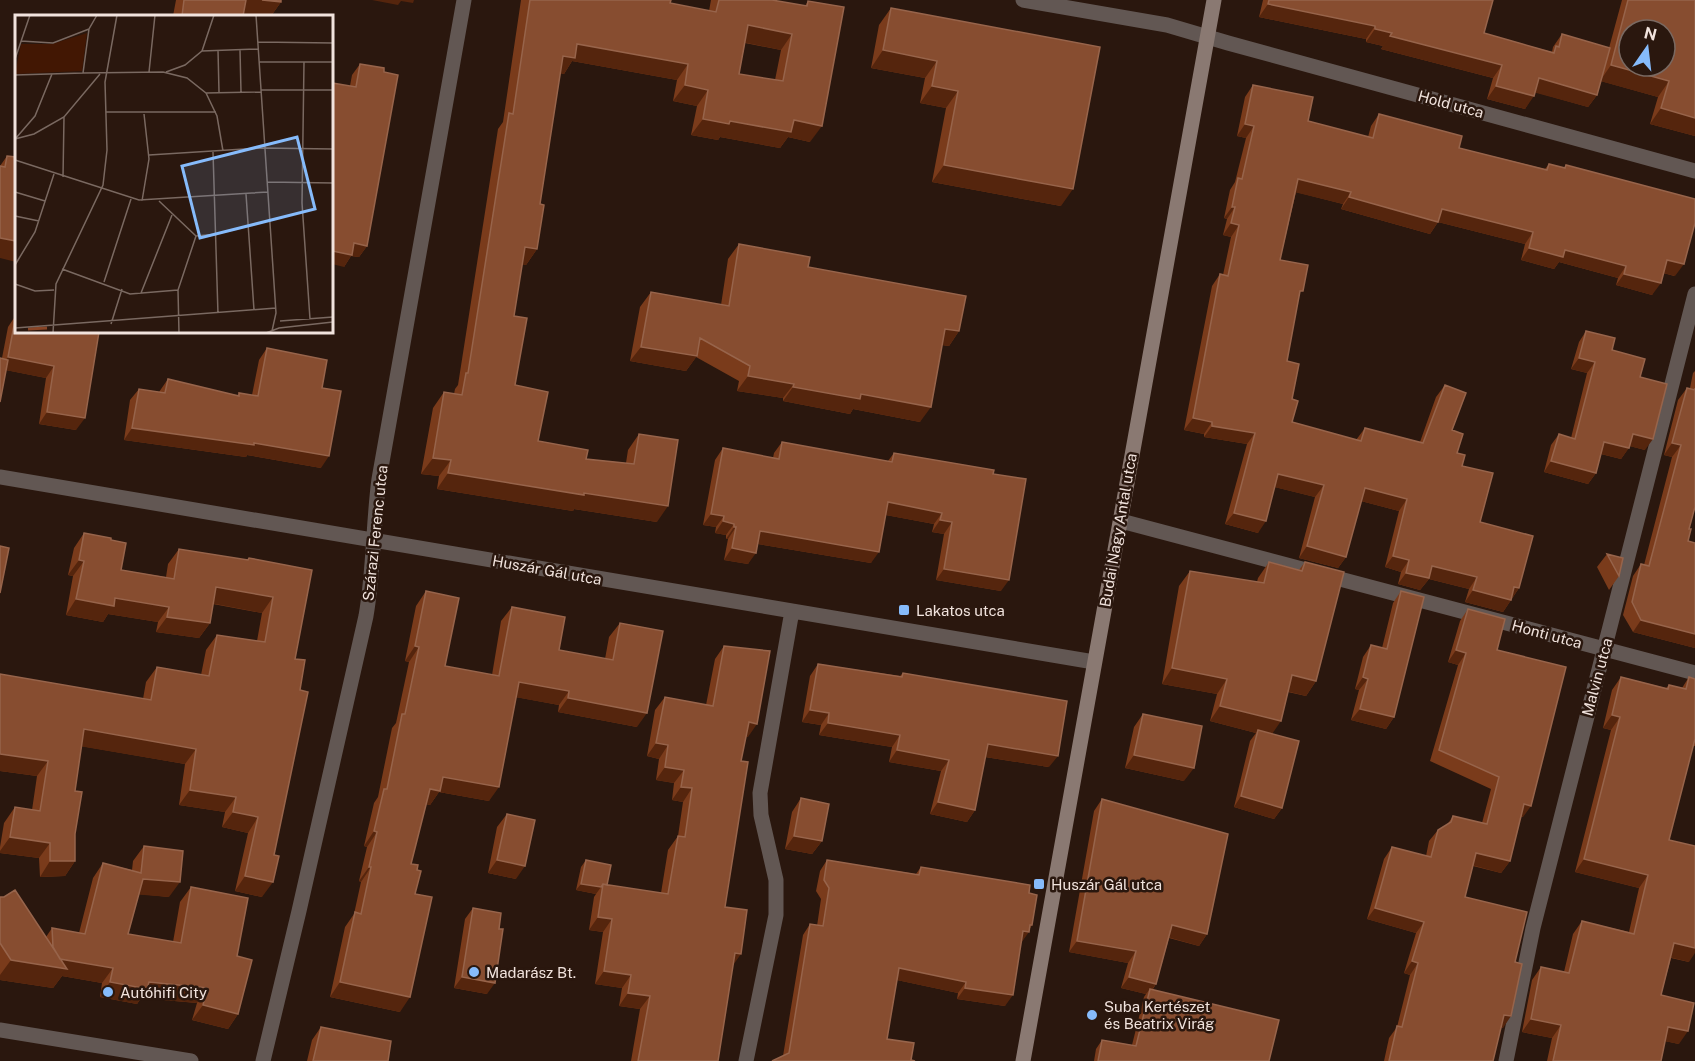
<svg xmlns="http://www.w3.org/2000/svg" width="1695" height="1061" font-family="'Public Sans',sans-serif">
	<rect width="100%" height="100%" fill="#2a170e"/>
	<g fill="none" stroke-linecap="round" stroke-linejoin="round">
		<!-- street -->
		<path stroke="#625753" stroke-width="15" d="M 1023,0 L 1167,25 L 1228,43 L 1695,171
			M 0,477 L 1094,662
			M 1121,521 L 1695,673
			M 0,1030 L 191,1061
			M 263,1061 L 299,911 L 366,616 C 374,570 373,524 379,479 L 464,0
			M 746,1061 L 776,915 L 776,880 L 761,815 L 760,793 L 792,611
			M 1506,1061 L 1533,928 L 1695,294"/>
		<!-- secondary -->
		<path stroke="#8a7972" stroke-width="15" d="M 1023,1061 L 1214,0"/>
	</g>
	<!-- wall -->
	<path fill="#7a3b1b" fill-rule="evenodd" d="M 176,0 L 281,0 L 281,2 L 271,16 L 243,14 L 243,16 L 173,16 Z
		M 521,0 L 671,0 L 670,3 L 709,11 L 711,0 L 772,0 L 805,6 L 808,1 L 810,142 L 788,137 L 780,148 L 720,137 L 718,140 L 691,135 L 697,106 L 673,101 L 677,80 L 572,61 L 564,74 L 560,73 L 540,204 L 537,249 L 526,265 L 522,264 L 514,316 L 515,385 L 538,441 L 586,459 L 626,463 L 628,450 L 639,434 L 657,522 L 574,509 L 573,511 L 437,489 L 439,476 L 421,474 L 433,408 L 444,392 L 454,394 L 455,389 L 458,385 L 498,129 L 503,122 ZM 745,43 L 781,50 L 775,80 L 739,74 Z
		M 1263,0 L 1493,0 L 1484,33 L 1552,52 L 1553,47 L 1562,34 L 1609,48 L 1622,0 L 1695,0 L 1695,136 L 1650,124 L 1658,97 L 1601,81 L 1597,95 L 1588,107 L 1535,92 L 1525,109 L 1487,99 L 1493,78 L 1381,49 L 1383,46 L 1366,42 L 1366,39 L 1259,17 Z
		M 891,8 L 1061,206 L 932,182 L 946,108 L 920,103 L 925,78 L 871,68 L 879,25 Z
		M 360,64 L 367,246 L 359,257 L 351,256 L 344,267 L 350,86 L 352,75 Z
		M 1253,85 L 1308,121 L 1368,137 L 1371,126 L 1379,114 L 1459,148 L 1545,169 L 1549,164 L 1564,168 L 1566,165 L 1675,276 L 1663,273 L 1652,295 L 1616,285 L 1618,278 L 1559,262 L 1554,269 L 1521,260 L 1525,244 L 1438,222 L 1430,234 L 1341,209 L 1343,204 L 1296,192 L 1280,260 L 1298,298 L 1287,361 L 1292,399 L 1292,422 L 1356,440 L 1365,428 L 1420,442 L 1436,397 L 1445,385 L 1452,430 L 1457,453 L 1480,522 L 1519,588 L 1503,612 L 1465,602 L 1469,589 L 1429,579 L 1420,590 L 1398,584 L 1401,572 L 1385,567 L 1399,511 L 1361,501 L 1346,557 L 1338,568 L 1299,558 L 1315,497 L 1275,487 L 1258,533 L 1225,524 L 1247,444 L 1204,437 L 1204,434 L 1184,430 L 1212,286 L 1220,274 L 1223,275 L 1231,237 L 1223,235 L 1227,219 L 1224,218 L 1230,190 L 1235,182 L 1246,138 L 1237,136 L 1245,97 Z
		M 7,156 L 0,258 L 0,166 Z
		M 739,244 L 808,267 L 959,331 L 949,346 L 942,345 L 920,422 L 853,409 L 850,414 L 783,401 L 783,398 L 737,391 L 739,381 L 696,357 L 686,371 L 630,361 L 640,307 L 651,292 L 721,305 L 728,259 Z
		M 16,315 L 99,332 L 76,430 L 39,424 L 46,378 L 6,370 L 2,358 L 8,327 Z
		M 1586,331 L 1612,350 L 1640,377 L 1645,450 L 1630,446 L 1621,459 L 1601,454 L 1596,473 L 1588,484 L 1544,472 L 1551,445 L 1559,434 L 1571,438 L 1587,373 L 1571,369 L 1579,342 Z
		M 267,348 L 322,388 L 321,468 L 247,455 L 246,457 L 124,440 L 130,400 L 139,389 L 159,392 L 168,379 L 237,396 L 239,393 L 252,395 L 259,360 Z
		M 1695,371 L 1695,507 L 1689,529 L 1688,541 L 1695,543 L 1695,648 L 1633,632 L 1623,615 L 1633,576 L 1641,564 L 1644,565 L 1672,457 L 1664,455 L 1678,400 L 1687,388 L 1690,388 L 1693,373 Z
		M 782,442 L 888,461 L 894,453 L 993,474 L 1001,591 L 936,580 L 944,534 L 932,532 L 934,524 L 886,515 L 871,563 L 758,544 L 748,564 L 724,560 L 728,539 L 726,539 L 726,535 L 715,533 L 716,527 L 703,525 L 715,460 L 723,448 L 773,458 L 774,453 Z
		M 84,533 L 111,540 L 121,570 L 166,577 L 168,564 L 179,549 L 247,560 L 249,558 L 312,570 L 295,659 L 262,897 L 235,891 L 248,833 L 222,827 L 225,812 L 179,805 L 185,764 L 81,746 L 75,791 L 75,861 L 65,876 L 40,877 L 39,858 L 0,853 L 0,847 L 4,823 L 15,807 L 32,810 L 37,776 L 0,771 L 143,699 L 146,682 L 157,667 L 201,675 L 206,650 L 217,635 L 257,641 L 262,613 L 213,604 L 210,623 L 199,638 L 156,632 L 158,622 L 108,614 L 103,622 L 66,615 L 73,576 L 68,575 L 74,548 Z
		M 1607,554 L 1619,576 L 1609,590 L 1597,567 Z
		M 1269,562 L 1299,570 L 1305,562 L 1316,681 L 1306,696 L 1288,692 L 1272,734 L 1282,808 L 1274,819 L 1234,807 L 1250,741 L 1256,733 L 1210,721 L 1217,694 L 1162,684 L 1179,586 L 1190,571 L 1257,582 L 1258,578 Z
		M 426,591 L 445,666 L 492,675 L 501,621 L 512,607 L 559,650 L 605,659 L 609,637 L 620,623 L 637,727 L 558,712 L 559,705 L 516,697 L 489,801 L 439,792 L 430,805 L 426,804 L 411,864 L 417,870 L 415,894 L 400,1012 L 330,997 L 345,927 L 354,914 L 361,882 L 359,881 L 367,847 L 364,846 L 374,803 L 378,797 L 392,728 L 396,723 L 409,662 L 405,661 L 416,606 Z
		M 1401,591 L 1394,717 L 1386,729 L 1351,720 L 1359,690 L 1355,689 L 1363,657 L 1371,645 L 1382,648 L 1393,603 Z
		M 1468,609 L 1497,650 L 1523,817 L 1521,817 L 1510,861 L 1501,873 L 1473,866 L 1465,897 L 1515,962 L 1503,1028 L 1501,1027 L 1493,1061 L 1384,1061 L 1389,1038 L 1397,1027 L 1410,975 L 1404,973 L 1416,933 L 1367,919 L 1384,859 L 1392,847 L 1426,856 L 1429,841 L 1438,830 L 1447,825 L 1453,816 L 1482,823 L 1491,789 L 1430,761 L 1458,665 L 1448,662 L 1460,621 Z
		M 724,646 L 748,737 L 746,736 L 741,761 L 725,907 L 733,965 L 718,1061 L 631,1061 L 640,1009 L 619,1006 L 622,988 L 595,984 L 603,932 L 589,930 L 594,897 L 596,894 L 576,890 L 581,867 L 586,860 L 607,885 L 661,893 L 668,850 L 678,836 L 683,802 L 672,800 L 674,783 L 656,780 L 659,759 L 647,756 L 655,710 L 665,697 L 706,705 L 715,659 Z
		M 818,664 L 900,676 L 903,673 L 1049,767 L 985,757 L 975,810 L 967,822 L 930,814 L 941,771 L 889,762 L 892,747 L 819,735 L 821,725 L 802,722 L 810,676 Z
		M 1621,677 L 1666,688 L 1669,685 L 1682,688 L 1689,677 L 1695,679 L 1695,746 L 1693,746 L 1669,840 L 1689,962 L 1671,958 L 1661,995 L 1679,1044 L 1665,1041 L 1661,1061 L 1547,1061 L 1552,1038 L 1522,1032 L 1532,980 L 1541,967 L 1564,972 L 1573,934 L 1582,921 L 1629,932 L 1639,888 L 1575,872 L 1611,730 L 1603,728 L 1612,690 Z
		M 1143,714 L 1184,781 L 1125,768 L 1134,727 Z
		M 801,798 L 822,841 L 812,854 L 785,849 L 792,812 Z
		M 1102,799 L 1207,934 L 1199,946 L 1169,938 L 1156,984 L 1153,989 L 1269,1061 L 1094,1061 L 1096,1049 L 1102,1040 L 1132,1045 L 1144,997 L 1146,994 L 1121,988 L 1128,963 L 1069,952 L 1094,811 Z
		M 507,814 L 516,879 L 488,873 L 497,827 Z
		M 144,846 L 169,897 L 139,894 L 128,934 L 173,942 L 180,902 L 191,887 L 237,956 L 238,1014 L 228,1029 L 192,1020 L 197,1003 L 141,998 L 137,1004 L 100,997 L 102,983 L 62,976 L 53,988 L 0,980 L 0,897 L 46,937 L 52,928 L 79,933 L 93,878 L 103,863 L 132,870 L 133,861 Z
		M 827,860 L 916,874 L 921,867 L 1029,893 L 1032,925 L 1021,943 L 1005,1006 L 957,999 L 958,993 L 897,980 L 887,1039 L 911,1060 L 783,1056 L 803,935 L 810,924 L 817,926 L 821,899 L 816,891 L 820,871 Z
		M 473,908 L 499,929 L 487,994 L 454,988 L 465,919 Z
		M 321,1027 L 388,1061 L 307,1061 L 312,1040 Z"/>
	<!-- shaded-wall -->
	<path fill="#55250d" d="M 245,0 L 262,0 L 281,2 L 271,16 L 263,16 L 236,13 Z
		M 372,0 L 414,0 L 413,3 L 401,1 L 398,5 Z
		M 1268,4 L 1375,26 L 1366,39 L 1259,17 Z
		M 748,25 L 792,34 L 781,50 L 737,41 Z
		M 1375,29 L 1392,33 L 1383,46 L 1366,42 Z
		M 1390,36 L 1502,65 L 1493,78 L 1381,49 Z
		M 577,44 L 688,64 L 677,80 L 572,61 L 564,74 L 552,72 L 563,56 Z
		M 883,50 L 937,61 L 925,78 L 871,68 Z
		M 1611,65 L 1669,81 L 1658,97 L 1600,81 Z
		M 1539,78 L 1597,95 L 1588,107 L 1529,91 Z
		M 685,85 L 708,90 L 697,106 L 673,101 Z
		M 932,86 L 958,91 L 946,108 L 920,103 Z
		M 1496,86 L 1534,96 L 1525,109 L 1487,99 Z
		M 1661,108 L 1695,118 L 1695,136 L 1650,124 Z
		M 703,119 L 730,121 L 794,120 L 822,126 L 810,142 L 788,137 L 780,148 L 720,137 L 718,140 L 691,135 Z
		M 1245,124 L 1254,126 L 1246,138 L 1237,136 Z
		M 944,165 L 1073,189 L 1061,206 L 932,182 Z
		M 1298,179 L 1351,192 L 1343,204 L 1290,191 Z
		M 1349,197 L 1438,222 L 1430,234 L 1341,209 Z
		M 1232,207 L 1235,207 L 1227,219 L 1224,218 Z
		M 1442,209 L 1533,232 L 1525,244 L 1434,221 Z
		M 1231,223 L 1239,225 L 1231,237 L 1223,235 Z
		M 0,238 L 16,241 L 16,262 L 0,258 Z
		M 354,243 L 367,246 L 359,257 L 351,256 L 344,267 L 332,264 L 332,251 Z
		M 525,247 L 537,249 L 526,265 L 513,263 Z
		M 1529,248 L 1565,250 L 1626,266 L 1618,278 L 1559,262 L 1554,269 L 1521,260 Z
		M 1667,260 L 1684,264 L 1675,276 L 1659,272 Z
		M 1624,274 L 1661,283 L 1652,295 L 1616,285 Z
		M 945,329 L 959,331 L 949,346 L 935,344 Z
		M 641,347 L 697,356 L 686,371 L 630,361 Z
		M 8,357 L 54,366 L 46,378 L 0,369 Z
		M 1579,358 L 1595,362 L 1587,373 L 1571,369 Z
		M 748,376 L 794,384 L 783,398 L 737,391 Z
		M 793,387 L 861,394 L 931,407 L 920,422 L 853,409 L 850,414 L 783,401 Z
		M 47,412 L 85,418 L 76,430 L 39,424 Z
		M 1193,418 L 1212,422 L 1204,434 L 1184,430 Z
		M 1212,426 L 1255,433 L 1247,444 L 1204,437 Z
		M 132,428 L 254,443 L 329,456 L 321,468 L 247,455 L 246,457 L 124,440 Z
		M 1633,434 L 1653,439 L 1645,450 L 1625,445 Z
		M 1604,442 L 1629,448 L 1621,459 L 1597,453 Z
		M 1672,443 L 1681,445 L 1672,457 L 1664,455 Z
		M 433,458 L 451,460 L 439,476 L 421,474 Z
		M 1551,461 L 1596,473 L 1588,484 L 1544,472 Z
		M 448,473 L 584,493 L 668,506 L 657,522 L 574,509 L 573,511 L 437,489 Z
		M 1278,474 L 1324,485 L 1315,497 L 1270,486 Z
		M 1365,488 L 1407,499 L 1399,511 L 1357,500 Z
		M 888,502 L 942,513 L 934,524 L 880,514 Z
		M 1234,513 L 1266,521 L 1258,533 L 1225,524 Z
		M 711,514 L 724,516 L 716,527 L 703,525 Z
		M 940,520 L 952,522 L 944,534 L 932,532 Z
		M 723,521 L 734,524 L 726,535 L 715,533 Z
		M 734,527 L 736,527 L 728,539 L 726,539 Z
		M 760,531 L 879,552 L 871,563 L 752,543 Z
		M 1307,546 L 1346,557 L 1338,568 L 1299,558 Z
		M 732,548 L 756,553 L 748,564 L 724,560 Z
		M 1393,556 L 1409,560 L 1401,572 L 1385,567 Z
		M 79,560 L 84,561 L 73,576 L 68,575 Z
		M 1432,566 L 1477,577 L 1469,589 L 1429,579 L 1420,590 L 1398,584 L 1406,573 Z
		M 944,569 L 1009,580 L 1001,591 L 936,580 Z
		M 216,587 L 273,597 L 262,613 L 205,602 Z
		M 1514,587 L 1519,588 L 1511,600 Z
		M 1473,590 L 1511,600 L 1503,612 L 1465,602 Z
		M 115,598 L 169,607 L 158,622 L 108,614 L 103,622 L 66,615 L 76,599 Z
		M 167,617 L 210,623 L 199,638 L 156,632 Z
		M 1641,620 L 1695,634 L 1695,648 L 1633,632 Z
		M 415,646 L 419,647 L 409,662 L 405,661 Z
		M 1456,650 L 1466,653 L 1458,665 L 1448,662 Z
		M 1172,668 L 1227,679 L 1217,694 L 1162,684 Z
		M 1292,675 L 1316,681 L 1306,696 L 1282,690 Z
		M 1363,677 L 1368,679 L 1359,690 L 1355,689 Z
		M 519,682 L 569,691 L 559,705 L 509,696 Z
		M 568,698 L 647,713 L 637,727 L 558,712 Z
		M 1220,706 L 1281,721 L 1270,737 L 1258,730 L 1256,733 L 1210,721 Z
		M 1360,709 L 1394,717 L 1386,729 L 1351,720 Z
		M 810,710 L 829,713 L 821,725 L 802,722 Z
		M 1612,715 L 1620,717 L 1611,730 L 1603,728 Z
		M 749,722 L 757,724 L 748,737 L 739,735 Z
		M 828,723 L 900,735 L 892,747 L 819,735 Z
		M 84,729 L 196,749 L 185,764 L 73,745 Z
		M 656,743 L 668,745 L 659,759 L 647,756 Z
		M 988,744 L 1058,756 L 1049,767 L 979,756 Z
		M 897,750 L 949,760 L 941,771 L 889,762 Z
		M 0,754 L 48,761 L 37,776 L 0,771 Z
		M 1134,755 L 1194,768 L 1184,781 L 1125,768 Z
		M 665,767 L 684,770 L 674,783 L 656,780 Z
		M 443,777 L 499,787 L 489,801 L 439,792 L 430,805 L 420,803 L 430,789 Z
		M 681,787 L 692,788 L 683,802 L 672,800 Z
		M 190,790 L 236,797 L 225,812 L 179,805 Z
		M 1241,796 L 1282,808 L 1274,819 L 1234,807 Z
		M 938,802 L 975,810 L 967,822 L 930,814 Z
		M 1524,804 L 1531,806 L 1523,817 L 1516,815 Z
		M 233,812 L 258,817 L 248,833 L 222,827 Z
		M 374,831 L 377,832 L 367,847 L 364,846 Z
		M 794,836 L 822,841 L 812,854 L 785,849 Z
		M 10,837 L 50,843 L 39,858 L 0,853 L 0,851 Z
		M 1476,853 L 1510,861 L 1501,873 L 1468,864 Z
		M 1584,859 L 1648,875 L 1639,888 L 1575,872 Z
		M 497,860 L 525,866 L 516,879 L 488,873 Z
		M 50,861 L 75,861 L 65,876 L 40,877 Z
		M 369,867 L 371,867 L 361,882 L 359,881 Z
		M 245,876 L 273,882 L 262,897 L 235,891 Z
		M 143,879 L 180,882 L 169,897 L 132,894 Z
		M 581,884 L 601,887 L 596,894 L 576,890 Z
		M 1375,908 L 1424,922 L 1416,933 L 1367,919 Z
		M 598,917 L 612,919 L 603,932 L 589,930 Z
		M 1030,925 L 1032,925 L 1027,931 L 1029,932 L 1021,943 L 1023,931 Z
		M 1172,925 L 1207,934 L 1199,946 L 1164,936 Z
		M 1077,941 L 1136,951 L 1128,963 L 1069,952 Z
		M 1674,943 L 1695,948 L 1695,953 L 1689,962 L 1665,956 Z
		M 735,953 L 741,954 L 731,968 Z
		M 53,957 L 113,968 L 102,983 L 62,976 L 53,988 L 0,980 L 0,975 L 11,960 Z
		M 1412,961 L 1418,963 L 1410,975 L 1404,973 Z
		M 899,968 L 966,982 L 958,993 L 892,979 Z
		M 604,971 L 631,975 L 622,988 L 595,984 Z
		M 462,977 L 495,983 L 487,994 L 454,988 Z
		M 1129,977 L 1156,984 L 1148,995 L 1150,989 L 1146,994 L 1121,988 Z
		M 110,982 L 149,982 L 207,988 L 197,1003 L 141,998 L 137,1004 L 100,997 Z
		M 340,982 L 410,997 L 400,1012 L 330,997 Z
		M 965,988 L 1013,995 L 1005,1006 L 957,999 Z
		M 628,993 L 650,996 L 640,1009 L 619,1006 Z
		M 203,1005 L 238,1014 L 228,1029 L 192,1020 Z
		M 1504,1015 L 1511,1016 L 1503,1028 L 1496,1026 Z
		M 1531,1019 L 1561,1025 L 1552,1038 L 1522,1032 Z
		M 1668,1027 L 1688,1031 L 1679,1044 L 1659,1040 Z"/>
	<!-- building -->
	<path fill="#874d30" stroke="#97644b" stroke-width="1.5" fill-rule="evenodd" d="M 184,0 L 246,0 L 243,16 L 182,16 Z
		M 262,0 L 281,0 L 281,2 Z
		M 530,0 L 671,0 L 670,3 L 716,12 L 719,0 L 772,0 L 807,6 L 808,1 L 844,7 L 822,126 L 794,120 L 791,132 L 730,121 L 729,124 L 703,119 L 708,90 L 685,85 L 688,64 L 577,44 L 575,58 L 563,56 L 540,204 L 544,205 L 537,249 L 525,247 L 514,316 L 527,318 L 515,385 L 548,392 L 538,441 L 588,450 L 586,459 L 634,464 L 639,434 L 678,440 L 668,506 L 584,493 L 584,495 L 448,473 L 451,460 L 433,458 L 444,392 L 462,395 L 466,373 L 468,373 L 509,113 L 513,114 ZM 748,25 L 792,34 L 783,81 L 739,74 Z
		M 1269,0 L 1493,0 L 1484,33 L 1554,53 L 1556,46 L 1559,47 L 1562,34 L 1610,48 L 1597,95 L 1539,78 L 1534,96 L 1496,86 L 1502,65 L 1390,36 L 1392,33 L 1375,29 L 1375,26 L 1268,4 Z
		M 1628,0 L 1695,0 L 1695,118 L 1661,108 L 1669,81 L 1611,65 ZM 1629,30 L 1665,30 L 1665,66 L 1629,66 Z
		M 891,8 L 1100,47 L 1073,189 L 944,165 L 958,91 L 932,86 L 937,61 L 883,50 Z
		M 360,64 L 384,68 L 384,72 L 398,75 L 367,246 L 354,243 L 352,255 L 332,251 L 332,83 L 356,87 Z
		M 1253,85 L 1313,97 L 1308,121 L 1373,138 L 1379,114 L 1462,136 L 1459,148 L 1547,170 L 1549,164 L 1565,168 L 1566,165 L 1695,199 L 1695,223 L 1684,264 L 1667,260 L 1661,283 L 1624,274 L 1626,266 L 1565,250 L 1563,257 L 1529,248 L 1533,232 L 1442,209 L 1438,222 L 1349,197 L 1351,192 L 1298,179 L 1280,260 L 1308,265 L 1303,291 L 1300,291 L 1287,361 L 1299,364 L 1292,399 L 1298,401 L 1292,422 L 1361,441 L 1365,428 L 1423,443 L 1445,385 L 1466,393 L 1452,430 L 1463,434 L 1457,453 L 1465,455 L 1462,466 L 1493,473 L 1480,522 L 1533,536 L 1519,588 L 1514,587 L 1511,600 L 1473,590 L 1477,577 L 1432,566 L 1429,578 L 1406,573 L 1409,560 L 1393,556 L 1407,499 L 1365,488 L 1346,557 L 1307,546 L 1324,485 L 1278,474 L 1266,521 L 1234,513 L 1255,433 L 1212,426 L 1212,422 L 1193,418 L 1220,274 L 1228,276 L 1239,225 L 1231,223 L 1235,207 L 1232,207 L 1238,178 L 1242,179 L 1254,126 L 1245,124 Z
		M 7,156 L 16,157 L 16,241 L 0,238 L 0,166 L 5,167 Z
		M 739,244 L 810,257 L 808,267 L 966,296 L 959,331 L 945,329 L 931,407 L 861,394 L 860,399 L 793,387 L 794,384 L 748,376 L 750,366 L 700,338 L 697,356 L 641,347 L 651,292 L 729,306 Z
		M 16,315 L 16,332 L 99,332 L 85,418 L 47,412 L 54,366 L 8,357 Z
		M 1586,331 L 1615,338 L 1612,350 L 1645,359 L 1640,377 L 1667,384 L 1653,439 L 1633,434 L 1629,448 L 1604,442 L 1596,473 L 1551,461 L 1559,434 L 1575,439 L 1595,362 L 1579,358 Z
		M 267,348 L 327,360 L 322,388 L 341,391 L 329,456 L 254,443 L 254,445 L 132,428 L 139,389 L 165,393 L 168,379 L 239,396 L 239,393 L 258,396 Z
		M 0,358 L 8,360 L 0,402 Z
		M 1687,388 L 1695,390 L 1695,388 L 1695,507 L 1689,529 L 1691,529 L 1688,541 L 1695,543 L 1695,634 L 1641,620 L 1632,602 L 1641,564 L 1649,566 L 1681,445 L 1672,443 Z
		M 782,442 L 892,462 L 894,453 L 994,470 L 993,474 L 1026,479 L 1009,580 L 944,569 L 952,522 L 940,520 L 942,513 L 888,502 L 879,552 L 760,531 L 756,553 L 732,548 L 736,527 L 734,527 L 734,524 L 723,521 L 724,516 L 711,514 L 723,448 L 779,459 Z
		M 84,533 L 111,538 L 111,540 L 126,543 L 121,570 L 174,579 L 179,549 L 248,560 L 249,558 L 312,570 L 295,659 L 305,660 L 300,690 L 308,692 L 274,855 L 279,856 L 273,882 L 245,876 L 258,817 L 233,812 L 236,797 L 190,790 L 196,749 L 84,729 L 75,791 L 82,792 L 75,834 L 75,861 L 50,861 L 50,843 L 10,837 L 15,807 L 40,811 L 48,761 L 0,754 L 0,674 L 151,700 L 157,667 L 209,676 L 217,635 L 265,642 L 273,597 L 216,587 L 210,623 L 167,617 L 169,607 L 115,598 L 114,606 L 76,599 L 84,561 L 79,560 Z
		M 0,546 L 9,548 L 0,593 Z
		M 1607,554 L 1623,558 L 1619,576 Z
		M 1269,562 L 1302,571 L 1305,562 L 1344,572 L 1316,681 L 1292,675 L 1281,721 L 1220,706 L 1227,679 L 1172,668 L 1190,571 L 1264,583 Z
		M 426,591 L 459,598 L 445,666 L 499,676 L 512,607 L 565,617 L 559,650 L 613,660 L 620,623 L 663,631 L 647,713 L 568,698 L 569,691 L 519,682 L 499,787 L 443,777 L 440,791 L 430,789 L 411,864 L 418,865 L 417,870 L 421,871 L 415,894 L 432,897 L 410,997 L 340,982 L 355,912 L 361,914 L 371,867 L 369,867 L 377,832 L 374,831 L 384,789 L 387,789 L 402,714 L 405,714 L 419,647 L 415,646 Z
		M 1401,591 L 1424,597 L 1394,717 L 1360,709 L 1368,679 L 1363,677 L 1371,645 L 1387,649 Z
		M 1468,609 L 1505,619 L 1497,650 L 1566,667 L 1531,806 L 1524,804 L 1510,861 L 1476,853 L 1465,897 L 1527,912 L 1515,962 L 1522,964 L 1511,1016 L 1504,1015 L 1493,1061 L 1389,1061 L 1397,1026 L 1402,1027 L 1418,963 L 1412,961 L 1424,922 L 1375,908 L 1392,847 L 1431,857 L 1438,830 L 1451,822 L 1453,816 L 1487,824 L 1499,777 L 1439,750 L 1466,653 L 1456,650 Z
		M 724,646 L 770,651 L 757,724 L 749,722 L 741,761 L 748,762 L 725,907 L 747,910 L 741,954 L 735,953 L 718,1061 L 638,1061 L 650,996 L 628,993 L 631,975 L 604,971 L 612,919 L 598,917 L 603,884 L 668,894 L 678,836 L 685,837 L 692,788 L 681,787 L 684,770 L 665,767 L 668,745 L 656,743 L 665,697 L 713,706 Z
		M 818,664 L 902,677 L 903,673 L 1067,701 L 1058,756 L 988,744 L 975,810 L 938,802 L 949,760 L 897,750 L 900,735 L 828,723 L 829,713 L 810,710 Z
		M 1621,677 L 1668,689 L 1669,685 L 1686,689 L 1689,677 L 1695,679 L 1695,739 L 1669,840 L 1695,846 L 1695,948 L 1674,943 L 1661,995 L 1694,1003 L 1688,1031 L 1668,1027 L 1661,1061 L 1553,1061 L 1561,1025 L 1531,1019 L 1541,967 L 1569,973 L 1582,921 L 1634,934 L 1648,875 L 1584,859 L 1620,717 L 1612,715 Z
		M 1143,714 L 1202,726 L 1194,768 L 1134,755 Z
		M 1258,730 L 1299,741 L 1282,808 L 1241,796 Z
		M 801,798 L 829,804 L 822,841 L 794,836 Z
		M 1102,799 L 1228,834 L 1207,934 L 1172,925 L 1156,984 L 1129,977 L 1136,951 L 1077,941 Z
		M 507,814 L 535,820 L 525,866 L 497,860 Z
		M 144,846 L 183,851 L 180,882 L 143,879 L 128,934 L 181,943 L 191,887 L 248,898 L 237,956 L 252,960 L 238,1014 L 203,1005 L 207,988 L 149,982 L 147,989 L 110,982 L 113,968 L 60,959 L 53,947 L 52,928 L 85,934 L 103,863 L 141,873 Z
		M 586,860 L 611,865 L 607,885 L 603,884 L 601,887 L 581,884 Z
		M 827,860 L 919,875 L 921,867 L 1030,885 L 1029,893 L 1037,895 L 1032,925 L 1030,925 L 1029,932 L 1023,931 L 1013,995 L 965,988 L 966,982 L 899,968 L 887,1039 L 914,1043 L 911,1060 L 915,1061 L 772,1061 L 789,1053 L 810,924 L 823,926 L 829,888 L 824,880 Z
		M 15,890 L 67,969 L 11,960 L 0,943 L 0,897 L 4,897 Z
		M 473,908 L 501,913 L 499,929 L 503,929 L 495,983 L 462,977 Z
		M 1150,989 L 1279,1020 L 1269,1061 L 1098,1061 L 1102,1040 L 1136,1046 Z
		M 321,1027 L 391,1041 L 388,1061 L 313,1061 Z"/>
	<!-- markers -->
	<g fill="#86bbfb" stroke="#2a170e" stroke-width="2">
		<rect x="898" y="604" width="12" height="12" rx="3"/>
		<rect x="1033" y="878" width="12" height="12" rx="3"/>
		<circle cx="474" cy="972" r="6"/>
		<circle cx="108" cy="992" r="6"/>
		<circle cx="1092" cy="1015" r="6"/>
	</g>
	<g text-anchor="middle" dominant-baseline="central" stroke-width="5" stroke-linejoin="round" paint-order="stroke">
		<!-- street labels -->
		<g font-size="15" fill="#f1e3dd" stroke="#2a170e">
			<text transform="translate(1451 104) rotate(15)">Hold utca</text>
			<text transform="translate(1118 530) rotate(-80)">Budai Nagy Antal utca</text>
			<text transform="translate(375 533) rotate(-84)">Szárazi Ferenc utca</text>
			<text transform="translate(547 570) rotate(10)">Huszár Gál utca</text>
			<text transform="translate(1547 634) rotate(15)">Honti utca</text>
			<text transform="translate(1597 677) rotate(-75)">Malvin utca</text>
		</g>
		<!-- poi labels -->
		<g font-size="15" fill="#f1e3dd" stroke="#2a170e" text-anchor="start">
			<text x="916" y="610">Lakatos utca</text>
			<text x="1051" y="884">Huszár Gál utca</text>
			<text x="486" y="972">Madarász Bt.</text>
			<text x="120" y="992">Autóhifi City</text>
			<text x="1104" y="1006">Suba Kertészet<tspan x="1104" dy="17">és Beatrix Virág</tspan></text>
		</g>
	</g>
	<!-- overview -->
	<g transform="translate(15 15)">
		<rect width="318" height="318" fill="#2a170e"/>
		<path d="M 72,18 L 67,56 L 0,59 L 6,29 L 37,29 Z" fill="#421703"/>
		<path fill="none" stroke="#8a4526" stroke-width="3" d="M 13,314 L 32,313"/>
		<path fill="none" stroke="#7a6961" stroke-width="1.5" d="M 241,0 L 261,298 L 257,316M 6,26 L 38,28 L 74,14M 243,27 L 318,28M 203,35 L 204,77M 225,35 L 226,77M 187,36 L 199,0M 0,44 L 15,0M 244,47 L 318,47M 289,47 L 287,188 L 295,304M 134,57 L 140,0M 151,57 L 170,50 L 187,36 L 243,34M 68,58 L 148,57 L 172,63 L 191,78 L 246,77M 0,60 L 68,58 L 74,14 L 82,0M 246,75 L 318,75M 191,78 L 202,101 L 208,136M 91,97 L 201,97M 1,123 L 20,101 L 37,59M 0,124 L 19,119 L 49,102 L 85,59M 198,137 L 203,299M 134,140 L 247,133 L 318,134M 0,145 L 124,185 L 253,177M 48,162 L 49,102M 252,167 L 318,168M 0,177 L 30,186M 231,179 L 239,295M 127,186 L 134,144 L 129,99M 144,186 L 181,221 L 203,219M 0,201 L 24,206M 0,250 L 20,217 L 39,159M 47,254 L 115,279 L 163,275M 89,267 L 116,184M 0,269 L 20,276 L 39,275M 126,278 L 157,200M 265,306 L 318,302M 96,309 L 107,274M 0,313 L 261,293M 38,318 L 41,269 L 88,170 L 92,135 L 90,67 L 102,0M 164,318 L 163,275 L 181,221M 251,318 L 264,313 L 318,307"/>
		<path fill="#86bbfb" fill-opacity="0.15" stroke="#86bbfb" stroke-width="3" d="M 282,122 L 300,194 L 185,223 L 167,151 Z"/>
		<rect width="318" height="318" fill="none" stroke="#f1e3dd" stroke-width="3"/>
	</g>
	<!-- north arrow -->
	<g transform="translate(1647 48) rotate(14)"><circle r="28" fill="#2a170e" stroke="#7a6961" stroke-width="1.5"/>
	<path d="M0-4.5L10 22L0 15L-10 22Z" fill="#86bbfb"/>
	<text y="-9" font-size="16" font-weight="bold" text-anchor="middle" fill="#f1e3dd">N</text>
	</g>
</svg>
